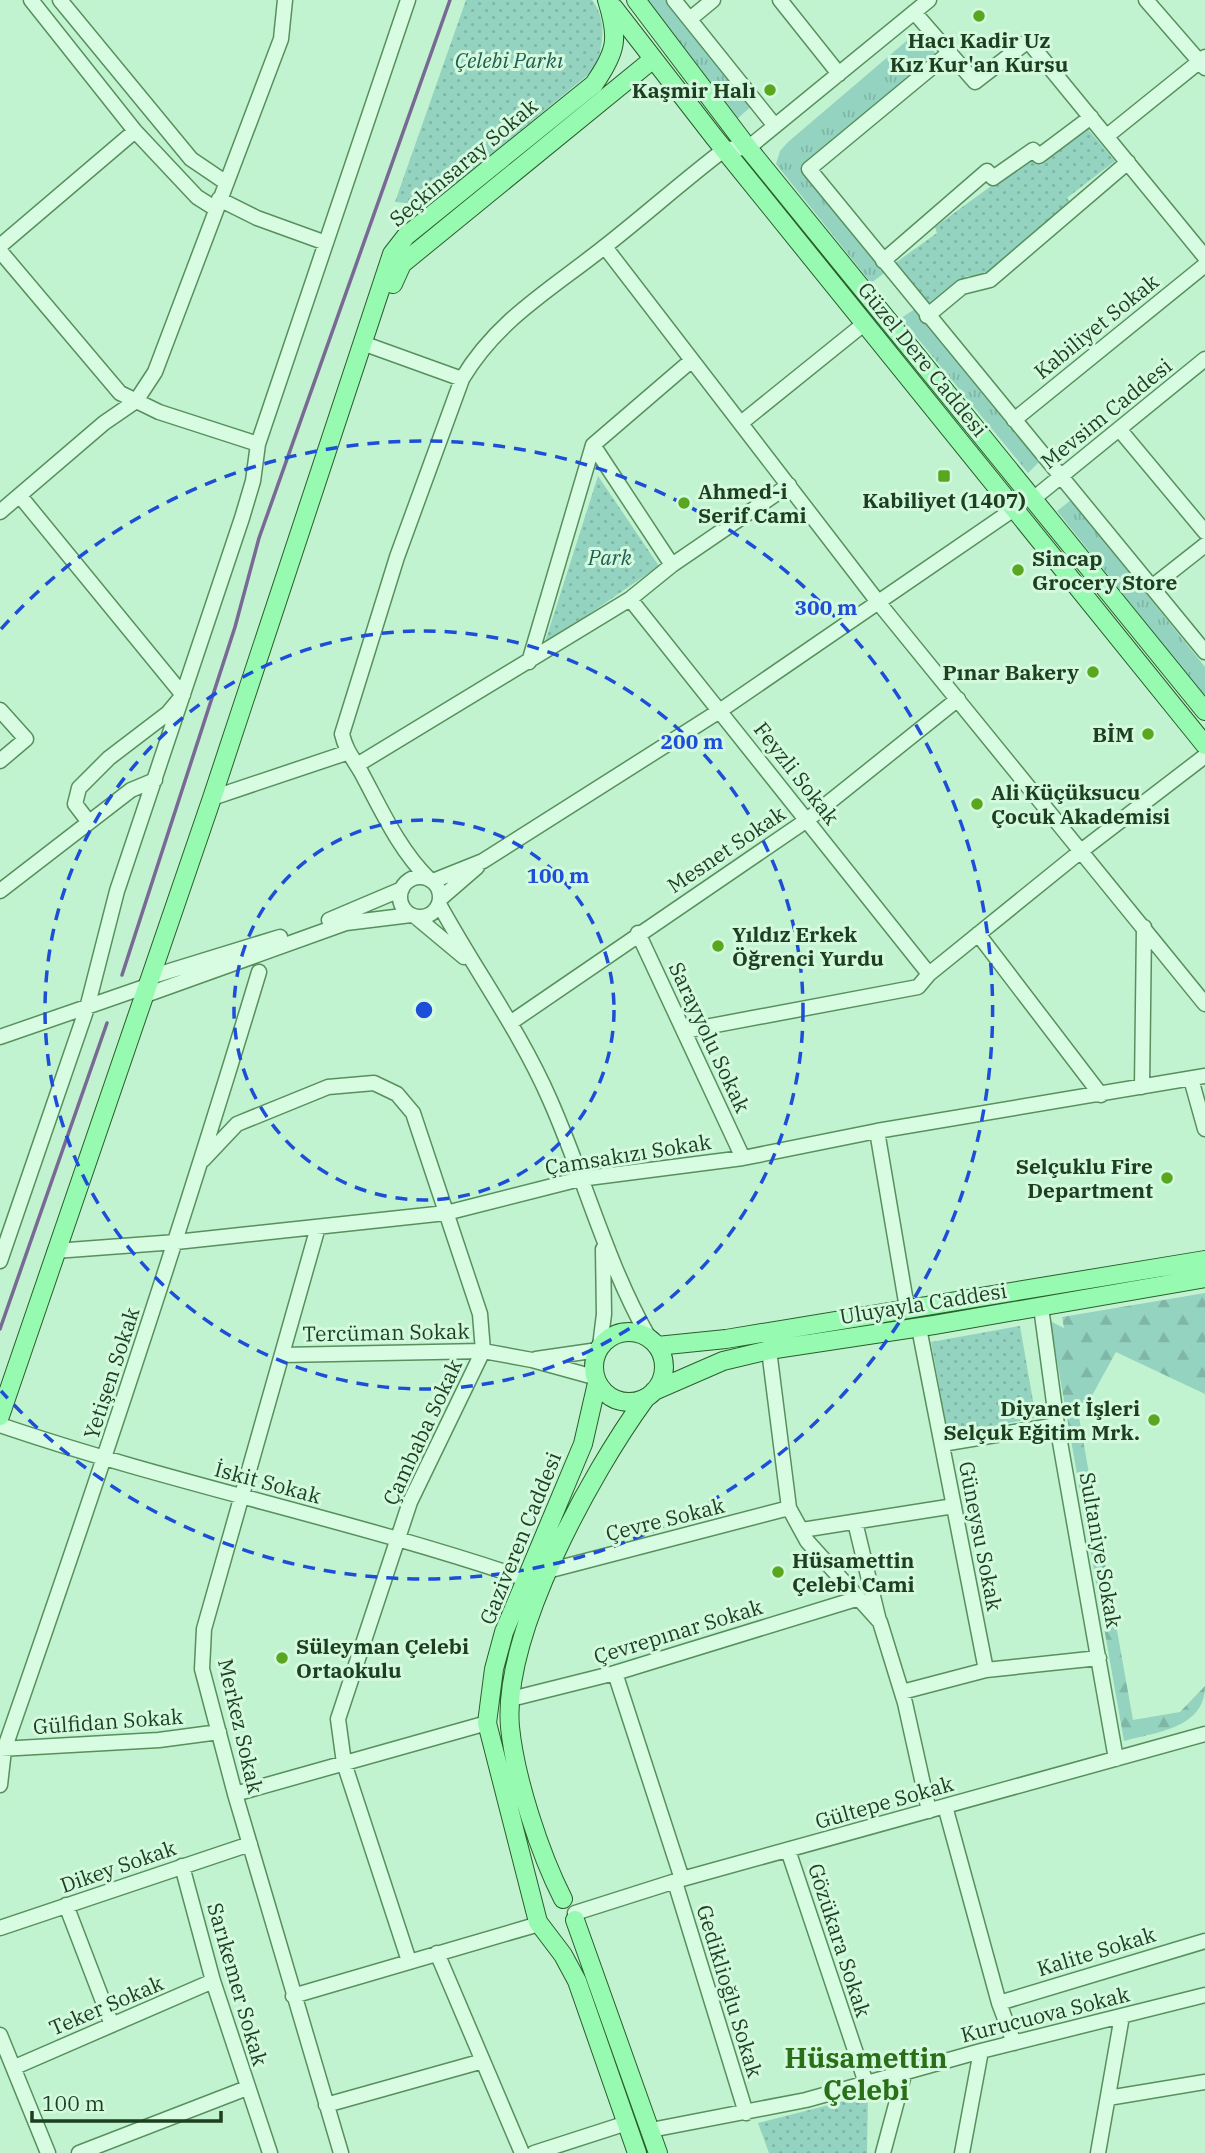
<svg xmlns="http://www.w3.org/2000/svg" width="1205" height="2153" font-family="'IBM Plex Serif',serif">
	<defs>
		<pattern id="grass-tufts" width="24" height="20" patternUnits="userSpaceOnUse" patternTransform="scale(1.75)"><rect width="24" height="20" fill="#94d3c0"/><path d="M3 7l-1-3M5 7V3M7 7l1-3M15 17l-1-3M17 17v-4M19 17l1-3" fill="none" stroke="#7fb6a5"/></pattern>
		<pattern id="forest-firs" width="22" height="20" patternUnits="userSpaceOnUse" patternTransform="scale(1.75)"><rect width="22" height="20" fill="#94d3c0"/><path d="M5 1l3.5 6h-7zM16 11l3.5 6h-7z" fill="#7fb6a5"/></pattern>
		<pattern id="park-dots" width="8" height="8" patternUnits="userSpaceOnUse" patternTransform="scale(1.75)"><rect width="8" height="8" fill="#94d3c0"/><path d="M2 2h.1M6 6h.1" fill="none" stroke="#7fb6a5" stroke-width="1.8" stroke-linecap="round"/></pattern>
	</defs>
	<rect width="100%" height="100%" fill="#c2f3d0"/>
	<!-- grass -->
	<path fill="url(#grass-tufts)" d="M 647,0 L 670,0 L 754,104 L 737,119 Z
		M 917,32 L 937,55 L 803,166 L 887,271 L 871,283 L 776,164 L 780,151 L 788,142 Z
		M 915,309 L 1039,462 L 1028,473 L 901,318 Z
		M 1071,500 L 1205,667 L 1205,697 L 1057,511 Z"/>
	<!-- forest -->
	<path fill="url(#forest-firs)" d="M 1205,1293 L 1205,1394 L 1116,1352 L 1089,1401 L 1077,1406 L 1133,1720 L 1180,1712 L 1205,1686 C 1205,1728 1157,1732 1124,1741 L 1050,1321 L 1064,1328 L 1062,1317 Z"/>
	<!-- park -->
	<path fill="url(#park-dots)" d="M 466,0 L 592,0 C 608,21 603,45 595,69 L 430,205 L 395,202 Z
		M 1087,128 L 1115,161 L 1067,198 L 1072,205 L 985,276 L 967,276 L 925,308 L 891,266 L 937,233 L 935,227 L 1032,156 L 1041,165 Z
		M 598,476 L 659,566 L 544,645 Z
		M 1020,1326 L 1036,1418 L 948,1434 L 931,1342 Z
		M 868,2095 L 867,2153 L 769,2153 L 758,2123 Z"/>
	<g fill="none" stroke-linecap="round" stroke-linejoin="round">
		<!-- stream -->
		<path stroke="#786a95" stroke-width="3.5" d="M 122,975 L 235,627 L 259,538 L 450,0
			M 0,1329 L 107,1023"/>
		<defs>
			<path id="minor" d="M 31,0 L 135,131 L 197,197 L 216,209
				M 60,0 L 191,159 L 225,182
				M 674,0 L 775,126
				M 780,0 L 839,74
				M 1146,0 L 1205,68
				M 914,12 L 975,82 L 1028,41 L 1205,257
				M 690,19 L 713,0
				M 949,53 L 809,169 L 1205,652
				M 1107,136 L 1205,57
				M 219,199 L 257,218 L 326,243
				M 0,246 L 135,131
				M 605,247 L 878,602 L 1205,1004
				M 0,251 L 120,393 L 159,412 L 258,444
				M 883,261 L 987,171 L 993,178 L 1033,150 L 1039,156 L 1091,117
				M 927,316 L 962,287 L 990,280 L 1128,162
				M 365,344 L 462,379
				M 1014,420 L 1205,265
				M 741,423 L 865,323
				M 1119,429 L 1205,532
				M 593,445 L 672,565
				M 20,496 L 183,695 L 168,713 L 109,758 L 79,788 L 75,804 L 88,821
				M 1033,499 L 1205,359
				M 0,512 L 104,423 L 136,401 L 155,372 L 281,39 L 285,0
				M 1153,586 L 1205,545
				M 630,599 L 929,974
				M 529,662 L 593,445 L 692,360
				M 0,710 L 26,739 L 0,761
				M 357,765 L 630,599 L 672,565 L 789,485
				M 212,798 L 346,753
				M400 897a20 20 0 1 1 40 0a20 20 0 1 1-40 0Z
				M 429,879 C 399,850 381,809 361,772 C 353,758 346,751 342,734 L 397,557 L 462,379 C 497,320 550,290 603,248 C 644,216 683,181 725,149 L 748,148 L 929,0
				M 433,881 L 483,861 L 721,710 L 1014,509
				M 0,891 L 131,790 L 155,780
				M 440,899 L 477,867
				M 439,904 C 475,970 520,1031 550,1100 C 585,1179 606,1262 649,1338
				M 416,917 L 464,957
				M 329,920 L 402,889
				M 638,933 L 743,1158
				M 978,934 L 1101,1095
				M 150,977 L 280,937
				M 143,996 L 346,923 L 411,915
				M 510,1023 L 807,820 L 958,699
				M 684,1031 L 918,987 L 929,974 L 1081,851 L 1205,756
				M 0,1037 L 147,986
				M 1191,1079 L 1205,1129
				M 1142,1087 L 1144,927
				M 877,1131 L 907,1308
				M 203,1160 L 237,1124 L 328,1087 L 374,1083 L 397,1094 L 413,1113 L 480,1314 L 483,1351 L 410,1502 L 338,1719 L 344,1763 L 409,1961
				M 318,1227 L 204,1629 L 202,1669 L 235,1794 L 341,2153
				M 55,1251 L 176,1242 L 446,1213 L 580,1179 L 743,1158 L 877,1131 L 1205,1076
				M 0,1261 L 87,1008 L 117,891 L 242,518 L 253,481 L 258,444 L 408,0
				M 1041,1307 L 1057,1425 L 1116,1759
				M 919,1328 L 986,1670
				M 600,1346 L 604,1314 L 603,1249
				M 769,1350 L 789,1508 L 807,1541 L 880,1622 L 905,1703 L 929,1811
				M 282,1355 L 483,1351 L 532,1360 L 594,1377
				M 536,1359 L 598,1350
				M 0,1425 C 173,1484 353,1520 526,1579
				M 942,1444 L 1057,1425
				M 855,1522 L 879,1621
				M 802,1530 L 954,1506
				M 551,1570 L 789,1508
				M 615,1673 L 682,1879
				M 902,1692 L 986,1670 L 1099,1658
				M 511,1699 L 615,1673 L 856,1599
				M 0,1749 L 159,1740 L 219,1732
				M 0,1785 L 4,1750 C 94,1492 180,1234 259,972
				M 235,1794 L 487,1723
				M 945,1806 L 999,2003 L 1014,2043
				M 788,1850 L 866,2083
				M 182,1866 L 213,1981 L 270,2153
				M 675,1882 L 746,2113
				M 66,1905 L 112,2025
				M 575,1913 L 682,1879 L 1205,1734
				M 0,1928 L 250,1844
				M 437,1953 L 522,2153
				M 293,1996 L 539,1924
				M 999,2003 L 1205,1941
				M 0,2035 L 48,2153
				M 15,2067 L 213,1981
				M 1108,2098 L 1205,2082
				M 326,2105 L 483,2061
				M 651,2130 L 806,2100 L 981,2051 L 1205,1995
				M 79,2153 L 247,2088
				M 534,2153 L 627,2123
				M 883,2153 L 905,2071
				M 962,2153 L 981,2051
				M 1098,2153 L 1122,2016"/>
			<path id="major" d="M 636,0 L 748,148 L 1205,711
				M 614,8 L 714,137 L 1205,745
				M 393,284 L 402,264 L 652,60
				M594 1367a35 35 0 1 1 70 0a35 35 0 1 1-70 0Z
				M 657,1346 L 726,1339 L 1205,1260
				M 597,1383 L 583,1444 L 504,1632 L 494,1669 L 487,1723 L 538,1922 L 563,1955 L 577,1981 L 637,2153
				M 654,1391 L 723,1361 L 769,1350 L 934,1325 L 1205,1278
				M 0,1416 L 212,798 L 392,254 L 406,236 L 594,84 C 617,51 619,38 607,0
				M 563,1899 C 540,1854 515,1778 510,1727 C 502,1634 591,1473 645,1399
				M 575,1920 L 658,2153"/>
		</defs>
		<!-- minor casing -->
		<use href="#minor" stroke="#57905d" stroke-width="17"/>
		<!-- major casing -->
		<use href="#major" stroke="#2b5d2d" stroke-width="20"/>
		<!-- minor -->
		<use href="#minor" stroke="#d7fce1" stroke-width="14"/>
		<!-- major -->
		<use href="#major" stroke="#96fab0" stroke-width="18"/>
	</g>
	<!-- distance rings -->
	<g fill="none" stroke="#1d4ed8" stroke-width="3.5" stroke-dasharray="12 9">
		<circle cx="424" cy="1010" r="190"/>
		<circle cx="424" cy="1010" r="379"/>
		<path d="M1 629A569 569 0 1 1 1 1391"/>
	</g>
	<!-- markers -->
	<g fill="#59a61f" stroke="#d3f9de" stroke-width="2.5">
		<circle cx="979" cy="16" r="7"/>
		<circle cx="770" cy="90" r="7"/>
		<rect x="937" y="469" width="14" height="14" rx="3.5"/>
		<circle cx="684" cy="503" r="7"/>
		<circle cx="1018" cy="570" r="7"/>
		<circle cx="1093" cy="672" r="7"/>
		<circle cx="1148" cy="734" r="7"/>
		<circle cx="977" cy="804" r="7"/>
		<circle cx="718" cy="946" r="7"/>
		<circle cx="1167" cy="1178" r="7"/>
		<circle cx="1154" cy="1420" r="7"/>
		<circle cx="778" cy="1572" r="7"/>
		<circle cx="282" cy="1658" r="7"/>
	</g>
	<g text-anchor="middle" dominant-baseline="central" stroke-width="6" stroke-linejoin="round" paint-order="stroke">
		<!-- poi labels -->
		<g font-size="21" font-weight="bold" fill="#1d3e1f" stroke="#d3f9de" text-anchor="start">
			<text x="979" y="40" text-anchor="middle">Hacı Kadir Uz<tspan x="979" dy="24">Kız Kur'an Kursu</tspan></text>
			<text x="756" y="90" text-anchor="end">Kaşmir Halı</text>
			<text x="698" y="491">Ahmed-i<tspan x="698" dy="24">Serif Cami</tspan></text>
			<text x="944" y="500" text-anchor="middle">Kabiliyet (1407)</text>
			<text x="1032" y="558">Sincap<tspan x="1032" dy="24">Grocery Store</tspan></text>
			<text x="1079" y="672" text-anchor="end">Pınar Bakery</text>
			<text x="1134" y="734" text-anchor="end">BİM</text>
			<text x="991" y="792">Ali Küçüksucu<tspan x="991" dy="24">Çocuk Akademisi</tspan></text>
			<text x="732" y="934">Yıldız Erkek<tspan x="732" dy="24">Öğrenci Yurdu</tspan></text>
			<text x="1153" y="1166" text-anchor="end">Selçuklu Fire<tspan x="1153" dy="24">Department</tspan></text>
			<text x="1140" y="1408" text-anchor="end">Diyanet İşleri<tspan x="1140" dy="24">Selçuk Eğitim Mrk.</tspan></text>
			<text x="792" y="1560">Hüsamettin<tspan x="792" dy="24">Çelebi Cami</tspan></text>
			<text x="296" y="1646">Süleyman Çelebi<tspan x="296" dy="24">Ortaokulu</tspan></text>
		</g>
		<!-- park labels -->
		<g font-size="21" font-style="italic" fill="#215d52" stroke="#d3f9de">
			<text x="509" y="60">Çelebi Parkı</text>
			<text x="610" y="557">Park</text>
		</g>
		<!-- street labels -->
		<g font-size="21" fill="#1d3e1f" stroke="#d3f9de">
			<text transform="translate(463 162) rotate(-40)">Seçkinsaray Sokak</text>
			<text transform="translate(1096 326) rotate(-39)">Kabiliyet Sokak</text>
			<text transform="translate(923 359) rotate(51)">Güzel Dere Caddesi</text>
			<text transform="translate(1106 413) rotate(-39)">Mevsim Caddesi</text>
			<text transform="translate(797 773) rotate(52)">Feyzli Sokak</text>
			<text transform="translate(726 849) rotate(-34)">Mesnet Sokak</text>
			<text transform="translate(710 1037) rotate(65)">Sarayyolu Sokak</text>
			<text transform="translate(628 1154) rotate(-9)">Çamsakızı Sokak</text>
			<text transform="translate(923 1303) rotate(-9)">Uluyayla Caddesi</text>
			<text transform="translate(386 1332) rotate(-1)">Tercüman Sokak</text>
			<text transform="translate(111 1373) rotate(-72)">Yetişen Sokak</text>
			<text transform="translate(422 1432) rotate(-65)">Çambaba Sokak</text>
			<text transform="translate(268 1482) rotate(15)">İskit Sokak</text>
			<text transform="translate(665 1519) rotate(-14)">Çevre Sokak</text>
			<text transform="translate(981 1536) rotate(79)">Güneysu Sokak</text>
			<text transform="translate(520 1538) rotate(-68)">Gaziveren Caddesi</text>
			<text transform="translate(1101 1550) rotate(80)">Sultaniye Sokak</text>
			<text transform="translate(678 1631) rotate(-17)">Çevrepınar Sokak</text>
			<text transform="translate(108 1721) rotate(-4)">Gülfidan Sokak</text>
			<text transform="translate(241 1726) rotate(77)">Merkez Sokak</text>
			<text transform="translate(884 1802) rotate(-16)">Gültepe Sokak</text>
			<text transform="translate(118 1866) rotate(-19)">Dikey Sokak</text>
			<text transform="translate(840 1940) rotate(72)">Gözükara Sokak</text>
			<text transform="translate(1096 1951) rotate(-17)">Kalite Sokak</text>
			<text transform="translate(238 1984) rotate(74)">Sarıkemer Sokak</text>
			<text transform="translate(730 1991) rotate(73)">Gediklioğlu Sokak</text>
			<text transform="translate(106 2005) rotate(-23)">Teker Sokak</text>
			<text transform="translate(1045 2014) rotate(-14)">Kurucuova Sokak</text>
		</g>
		<!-- district labels -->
		<g font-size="28" font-weight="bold" fill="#2a6f17" stroke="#d3f9de">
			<text x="866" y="2057">Hüsamettin<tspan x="866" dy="32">Çelebi</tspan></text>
		</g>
	</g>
	<circle cx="424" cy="1010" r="10" fill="#1d4ed8" stroke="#d3f9de" stroke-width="3.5"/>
	<g font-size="21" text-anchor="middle" font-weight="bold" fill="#1d4ed8" stroke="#d3f9de" stroke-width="6" stroke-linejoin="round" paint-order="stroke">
		<text x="826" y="615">300 m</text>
		<text x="692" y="749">200 m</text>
		<text x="558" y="883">100 m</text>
	</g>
	<!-- scale -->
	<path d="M32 2111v10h189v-10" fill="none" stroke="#1d3e1f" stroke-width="3.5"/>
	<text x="42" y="2111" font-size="21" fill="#1d3e1f" stroke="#d3f9de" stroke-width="5" paint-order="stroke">100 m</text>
</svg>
